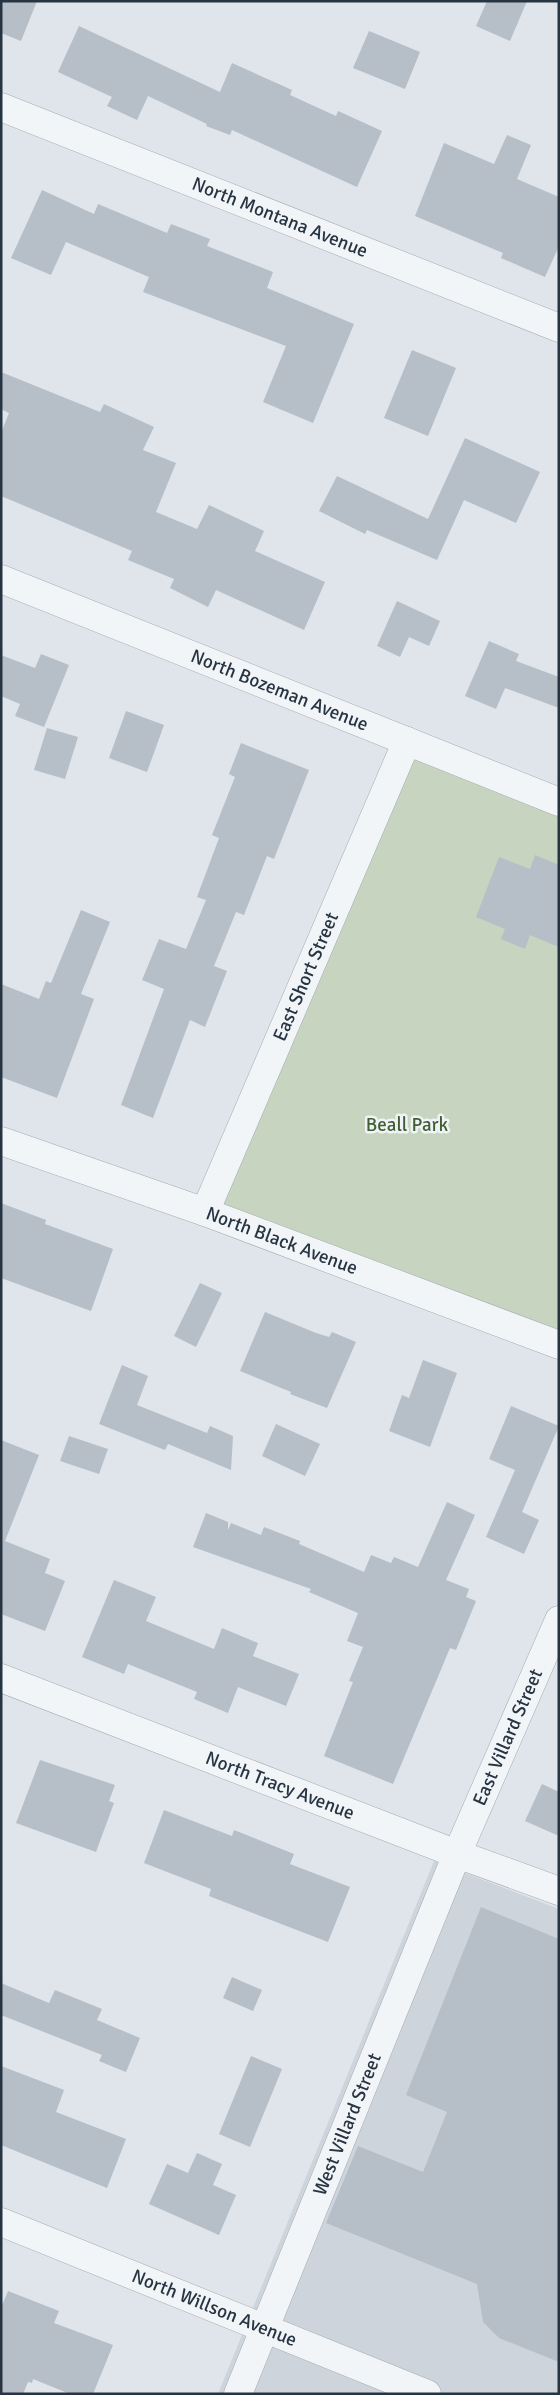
<svg xmlns="http://www.w3.org/2000/svg" width="560" height="2395" font-family="Signika,sans-serif">
	<rect width="100%" height="100%" fill="#dfe5ea"/>
	<!-- built -->
	<path fill="#cdd4dc" d="M 434,1861 L 559,1909 L 559,2394 L 218,2394 Z"/>
	<!-- green -->
	<path fill="#c7d4c0" d="M 407,741 L 559,802 L 559,1345 L 205,1212 Z"/>
	<!-- building -->
	<path fill="#b6bec7" d="M 1,1 L 37,1 L 21,41 L 1,33 Z
		M 487,1 L 527,1 L 510,41 L 476,26 Z
		M 79,26 L 220,92 L 232,63 L 292,90 L 290,95 L 336,116 L 338,111 L 382,131 L 357,187 L 232,130 L 230,135 L 206,126 L 207,124 L 148,96 L 137,120 L 107,106 L 112,97 L 58,72 Z
		M 369,31 L 420,52 L 405,89 L 353,68 Z
		M 507,135 L 531,145 L 517,179 L 559,197 L 559,246 L 545,277 L 501,258 L 503,253 L 415,216 L 444,143 L 494,164 Z
		M 42,190 L 94,214 L 98,204 L 167,233 L 171,224 L 210,239 L 207,246 L 273,272 L 267,288 L 354,324 L 313,423 L 263,402 L 286,346 L 143,292 L 149,277 L 66,242 L 51,275 L 11,258 Z
		M 412,350 L 456,368 L 428,436 L 384,418 Z
		M 1,372 L 100,412 L 104,404 L 154,427 L 143,450 L 176,463 L 156,512 L 197,529 L 209,505 L 264,531 L 255,551 L 325,582 L 304,630 L 216,590 L 208,607 L 170,588 L 174,579 L 128,560 L 132,551 L 1,496 L 1,433 L 9,413 L 1,409 Z
		M 465,438 L 540,472 L 516,523 L 464,500 L 437,560 L 367,530 L 365,534 L 319,511 L 337,476 L 428,519 Z
		M 397,601 L 440,621 L 429,646 L 409,637 L 400,657 L 377,646 Z
		M 489,641 L 519,654 L 516,661 L 559,677 L 559,708 L 505,688 L 496,709 L 465,696 Z
		M 41,654 L 69,665 L 44,727 L 15,716 L 20,704 L 1,696 L 1,655 L 35,668 Z
		M 126,711 L 164,725 L 147,772 L 109,758 Z
		M 47,728 L 78,737 L 65,779 L 34,770 Z
		M 241,743 L 309,770 L 274,859 L 267,856 L 244,915 L 236,912 L 214,966 L 227,971 L 205,1027 L 190,1020 L 153,1118 L 121,1105 L 164,989 L 142,980 L 159,939 L 186,949 L 206,900 L 197,897 L 219,838 L 212,835 L 235,777 L 229,774 Z
		M 535,855 L 559,865 L 559,947 L 530,935 L 525,949 L 501,939 L 505,929 L 476,917 L 499,857 L 530,869 Z
		M 81,910 L 110,922 L 81,994 L 94,999 L 57,1098 L 1,1077 L 1,984 L 39,999 L 46,981 L 51,983 Z
		M 1,1203 L 46,1220 L 45,1224 L 113,1249 L 91,1311 L 1,1278 Z
		M 200,1283 L 222,1293 L 196,1347 L 174,1336 Z
		M 265,1312 L 316,1333 L 329,1337 L 332,1332 L 356,1342 L 327,1408 L 290,1394 L 291,1392 L 240,1371 Z
		M 423,1360 L 457,1373 L 430,1447 L 389,1431 L 402,1395 L 409,1398 Z
		M 122,1365 L 148,1376 L 137,1405 L 207,1433 L 210,1426 L 233,1436 L 231,1470 L 168,1444 L 165,1450 L 99,1424 Z
		M 511,1406 L 559,1426 L 522,1512 L 539,1520 L 524,1554 L 486,1537 L 515,1470 L 489,1459 Z
		M 276,1424 L 320,1444 L 305,1476 L 262,1456 Z
		M 69,1436 L 108,1449 L 99,1474 L 60,1461 Z
		M 1,1440 L 39,1455 L 5,1541 L 50,1559 L 45,1573 L 65,1581 L 45,1631 L 1,1614 Z
		M 447,1502 L 475,1515 L 446,1580 L 469,1589 L 466,1597 L 476,1601 L 456,1650 L 450,1648 L 393,1784 L 324,1756 L 353,1682 L 349,1681 L 363,1647 L 347,1641 L 358,1613 L 309,1592 L 311,1589 L 193,1547 L 206,1513 L 228,1522 L 228,1530 L 231,1523 L 261,1535 L 264,1527 L 300,1541 L 299,1544 L 364,1572 L 371,1555 L 391,1563 L 394,1557 L 418,1567 Z
		M 114,1580 L 156,1597 L 146,1621 L 214,1649 L 222,1628 L 258,1643 L 253,1656 L 299,1674 L 286,1706 L 238,1687 L 228,1713 L 194,1699 L 197,1692 L 128,1664 L 124,1674 L 82,1657 Z
		M 40,1760 L 115,1785 L 109,1801 L 114,1803 L 96,1852 L 16,1823 Z
		M 542,1784 L 559,1792 L 559,1836 L 525,1821 Z
		M 164,1810 L 232,1836 L 234,1830 L 294,1854 L 290,1864 L 350,1887 L 328,1942 L 209,1896 L 211,1889 L 144,1863 Z
		M 481,1907 L 559,1939 L 559,2362 L 499,2338 L 483,2322 L 477,2284 L 326,2223 L 358,2146 L 423,2172 L 447,2112 L 406,2095 Z
		M 232,1977 L 262,1990 L 253,2011 L 223,1998 Z
		M 1,1983 L 49,2003 L 55,1990 L 102,2009 L 97,2020 L 140,2038 L 126,2072 L 99,2061 L 102,2055 L 1,2015 Z
		M 251,2056 L 282,2069 L 250,2147 L 219,2134 Z
		M 1,2066 L 64,2090 L 56,2112 L 126,2139 L 107,2188 L 1,2145 Z
		M 197,2153 L 222,2164 L 213,2185 L 236,2195 L 219,2235 L 149,2204 L 167,2164 L 188,2173 Z
		M 8,2291 L 59,2311 L 54,2323 L 113,2345 L 93,2394 L 70,2394 L 33,2379 L 32,2383 L 28,2382 L 23,2394 L 1,2394 L 1,2308 Z"/>
	<g fill="none" stroke-linecap="round" stroke-linejoin="round">
		<defs>
			<g id="minor">
				<path id="s1" d="M 1,107 L 559,328"/>
				<path id="s2" d="M 1,579 L 559,802"/>
				<path id="s3" d="M 1,1141 L 205,1212 L 559,1345"/>
				<path id="s4" d="M 205,1212 L 407,741"/>
				<path id="s5" d="M 1,1678 L 457,1854 L 559,1891"/>
				<path id="s6" d="M 238,2394 L 457,1854 L 559,1620"/>
			</g>
			<g id="tertiary">
				<path id="s7" d="M 1,2222 L 427,2394"/>
			</g>
		</defs>
		<!-- minor casing -->
		<use href="#minor" stroke="#a4acb4" stroke-width="29"/>
		<!-- tertiary casing -->
		<use href="#tertiary" stroke="#a4acb4" stroke-width="29"/>
		<!-- minor -->
		<use href="#minor" stroke="#f2f5f8" stroke-width="28"/>
		<!-- tertiary -->
		<use href="#tertiary" stroke="#f2f5f8" stroke-width="28"/>
	</g>
	<g text-anchor="middle" dominant-baseline="central" stroke-width="5" stroke-linejoin="round" paint-order="stroke">
		<!-- street labels -->
		<g font-size="19" fill="#273442" stroke="#eff3f7">
			<text stroke="none"><textPath href="#s1" startOffset="300">North Montana Avenue</textPath></text>
			<text stroke="none"><textPath href="#s2" startOffset="300">North Bozeman Avenue</textPath></text>
			<text stroke="none"><textPath href="#s4" startOffset="256">East Short Street</textPath></text>
			<text stroke="none"><textPath href="#s3" startOffset="298">North Black Avenue</textPath></text>
			<text stroke="none"><textPath href="#s6" startOffset="710">East Villard Street</textPath></text>
			<text stroke="none"><textPath href="#s5" startOffset="299">North Tracy Avenue</textPath></text>
			<text stroke="none"><textPath href="#s6" startOffset="291">West Villard Street</textPath></text>
			<text stroke="none"><textPath href="#s7" startOffset="230">North Willson Avenue</textPath></text>
		</g>
		<!-- park labels -->
		<g font-size="19" fill="#415f33" stroke="#eff3f7">
			<text x="407" y="1125">Beall Park</text>
		</g>
	</g>
	<!-- border -->
	<rect width="560" height="2395" fill="none" stroke="#273442" stroke-width="5"/>
</svg>
